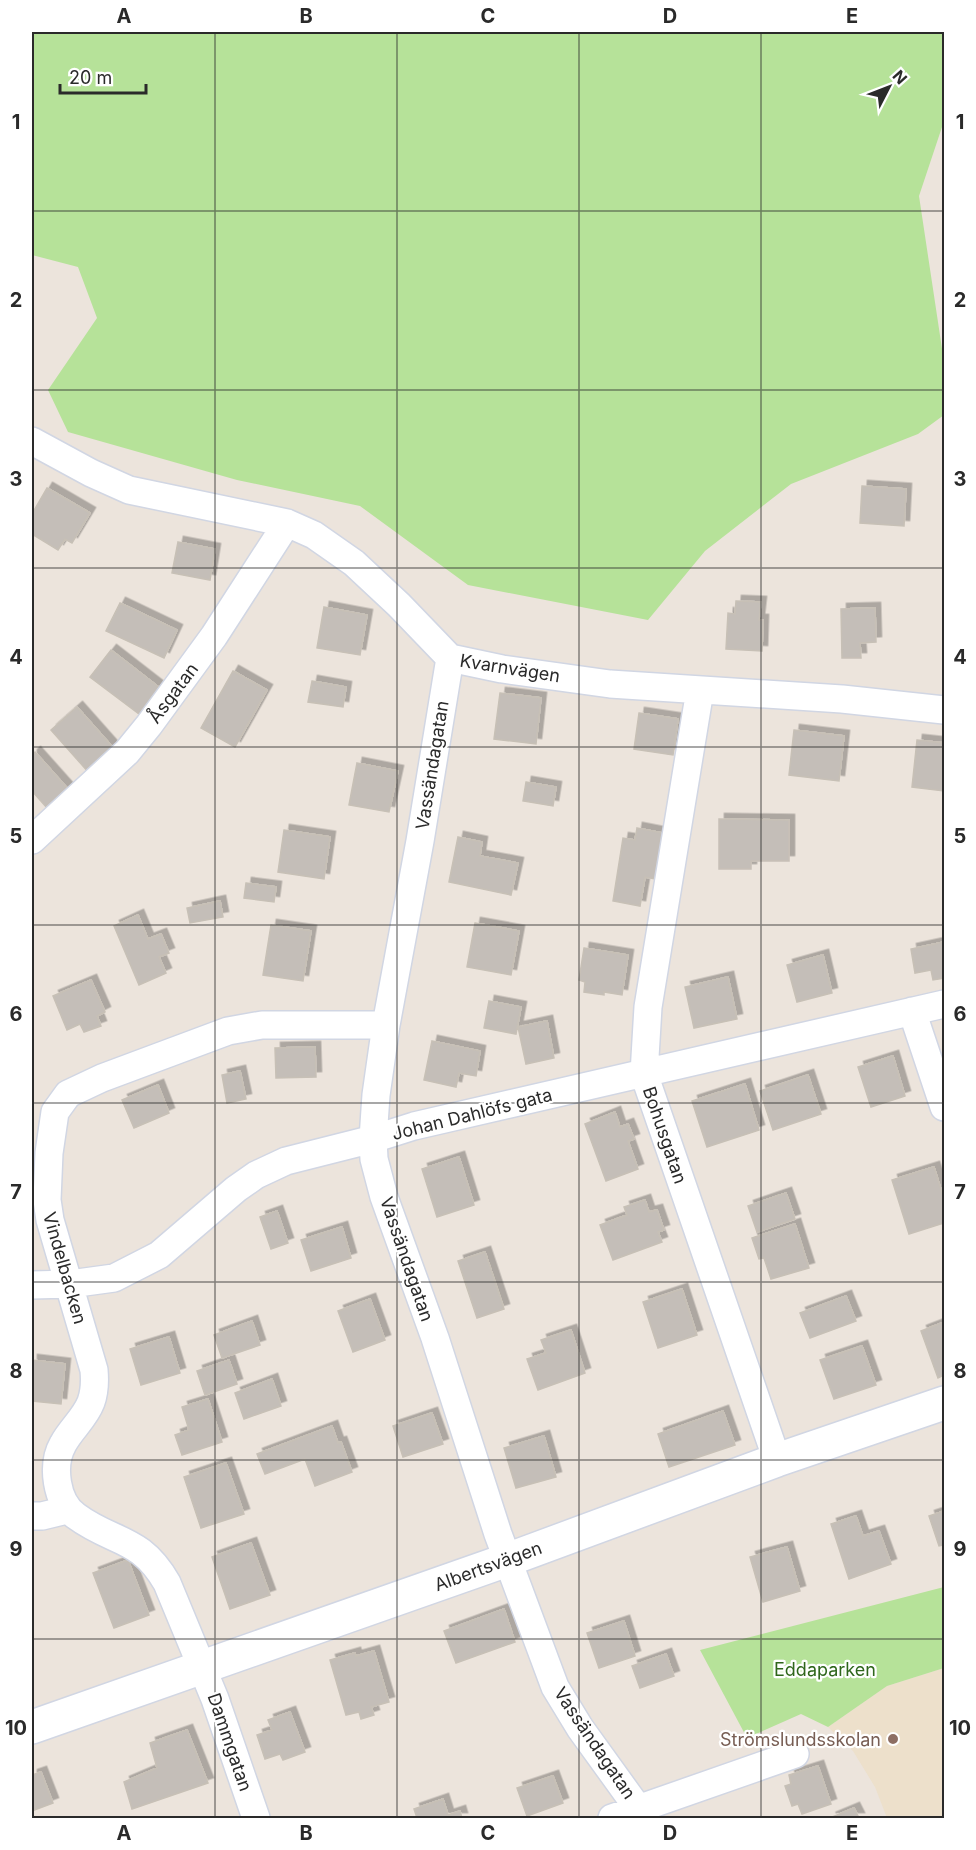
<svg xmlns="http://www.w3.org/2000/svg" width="976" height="1850" font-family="Inter,sans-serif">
	<defs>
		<filter id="shadow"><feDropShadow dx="5.5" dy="-5.5" stdDeviation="0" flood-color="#0004"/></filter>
	</defs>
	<rect width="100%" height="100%" fill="#ece4dc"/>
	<!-- education -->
	<path fill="#ede0cb" d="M 944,1668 L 944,1818 L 887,1818 L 875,1787 L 853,1751 L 828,1727 L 887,1686 Z"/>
	<!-- green -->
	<path fill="#b6e299" d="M 32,32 L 944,32 L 944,121 L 919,196 L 944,362 L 944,415 L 918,434 L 791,484 L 705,551 L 648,620 L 468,585 L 360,506 L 237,480 L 68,432 L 48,390 L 97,318 L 78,267 L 32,255 Z
		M 944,1587 L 944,1668 L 887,1686 L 828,1727 L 801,1714 L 747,1738 L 700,1650 Z"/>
	<!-- building -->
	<path fill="#c4beb8" stroke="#c7c0b6" stroke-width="1.5" filter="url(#shadow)" d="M 862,486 L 906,489 L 904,526 L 860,523 Z
		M 47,488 L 90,513 L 72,543 L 65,539 L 58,550 L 32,534 L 32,514 Z
		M 178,542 L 215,549 L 210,580 L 172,573 Z
		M 736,601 L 761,602 L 759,620 L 763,620 L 762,651 L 726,649 L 728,613 L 735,614 Z
		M 120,603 L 177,630 L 164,658 L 106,631 Z
		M 324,607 L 367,615 L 360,655 L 317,648 Z
		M 875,608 L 876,642 L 860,643 L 861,658 L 842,658 L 841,609 Z
		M 111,650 L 160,688 L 139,714 L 90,677 Z
		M 233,671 L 267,690 L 235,747 L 201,728 Z
		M 312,681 L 346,687 L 343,707 L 308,702 Z
		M 500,693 L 541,698 L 536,744 L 494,739 Z
		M 77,707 L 116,751 L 90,774 L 51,730 Z
		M 639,713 L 678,719 L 673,755 L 634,749 Z
		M 794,730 L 844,736 L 839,781 L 789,775 Z
		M 917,740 L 944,743 L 944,791 L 912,787 Z
		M 35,752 L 68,789 L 47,808 L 32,791 L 32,755 Z
		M 357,763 L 398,771 L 389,812 L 349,805 Z
		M 526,782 L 556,787 L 553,806 L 523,801 Z
		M 719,819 L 789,820 L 789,861 L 751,861 L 751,869 L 719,869 Z
		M 637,828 L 663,833 L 656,879 L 645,877 L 640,906 L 613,901 L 623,838 L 635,840 Z
		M 284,830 L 330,837 L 324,879 L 278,872 Z
		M 458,837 L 482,842 L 480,856 L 518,863 L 511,895 L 449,882 Z
		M 246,883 L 276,887 L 274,902 L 244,898 Z
		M 220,901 L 223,917 L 190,923 L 187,908 Z
		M 138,915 L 148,939 L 161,934 L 169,953 L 159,957 L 166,973 L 139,985 L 114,926 Z
		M 475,923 L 519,931 L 511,975 L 467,967 Z
		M 271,925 L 311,931 L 303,981 L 263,975 Z
		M 944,942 L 944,978 L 933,980 L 931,970 L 915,973 L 911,949 Z
		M 584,948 L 628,955 L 622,995 L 604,992 L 604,995 L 584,992 L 585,982 L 579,980 Z
		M 823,955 L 832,993 L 797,1002 L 787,965 Z
		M 728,977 L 737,1019 L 694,1028 L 685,987 Z
		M 91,980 L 105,1012 L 97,1016 L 101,1026 L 84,1032 L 80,1024 L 67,1030 L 53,996 Z
		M 489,1001 L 521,1007 L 516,1034 L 484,1028 Z
		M 547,1021 L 554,1058 L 526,1064 L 518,1027 Z
		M 432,1041 L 480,1051 L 476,1076 L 459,1073 L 456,1087 L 424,1080 Z
		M 315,1047 L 316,1077 L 276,1078 L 275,1048 Z
		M 893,1056 L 905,1096 L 871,1107 L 858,1067 Z
		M 240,1071 L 246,1099 L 227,1103 L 222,1075 Z
		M 808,1075 L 821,1114 L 773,1130 L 760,1091 Z
		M 745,1084 L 759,1130 L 707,1147 L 692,1101 Z
		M 158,1085 L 169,1113 L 134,1128 L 122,1100 Z
		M 615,1112 L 620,1127 L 628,1124 L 634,1139 L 628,1141 L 638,1169 L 606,1181 L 585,1124 Z
		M 459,1157 L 474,1205 L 437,1217 L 422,1169 Z
		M 934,1167 L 944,1199 L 944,1223 L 909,1234 L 892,1180 Z
		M 786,1193 L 795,1219 L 757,1232 L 748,1206 Z
		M 645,1200 L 649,1212 L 657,1210 L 664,1230 L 658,1232 L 662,1242 L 613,1260 L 600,1225 L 627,1215 L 624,1207 Z
		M 277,1211 L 288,1243 L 271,1249 L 260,1217 Z
		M 795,1224 L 809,1268 L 771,1279 L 764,1258 L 759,1259 L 752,1238 Z
		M 342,1227 L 351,1258 L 311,1271 L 301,1240 Z
		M 485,1252 L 504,1309 L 477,1318 L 458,1261 Z
		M 682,1289 L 697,1335 L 658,1348 L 643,1302 Z
		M 846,1296 L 856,1321 L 810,1338 L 800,1313 Z
		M 370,1299 L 385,1340 L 353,1352 L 338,1311 Z
		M 252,1321 L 260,1345 L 222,1358 L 214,1335 Z
		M 944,1322 L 944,1375 L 938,1378 L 921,1331 Z
		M 571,1330 L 585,1373 L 538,1390 L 527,1359 L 546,1353 L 541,1340 Z
		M 169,1337 L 180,1373 L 141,1385 L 130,1349 Z
		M 862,1346 L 876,1385 L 834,1399 L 820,1360 Z
		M 32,1360 L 65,1364 L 61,1404 L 32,1401 Z
		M 229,1360 L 237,1384 L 205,1395 L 197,1371 Z
		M 272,1379 L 281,1406 L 244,1419 L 235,1393 Z
		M 208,1399 L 222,1442 L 182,1455 L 175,1435 L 189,1430 L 182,1407 Z
		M 723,1411 L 735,1445 L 669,1467 L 658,1434 Z
		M 432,1413 L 443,1444 L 403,1457 L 393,1426 Z
		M 332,1426 L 338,1443 L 341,1442 L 352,1472 L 315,1486 L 305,1459 L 265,1474 L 257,1454 Z
		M 544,1436 L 556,1477 L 516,1488 L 504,1448 Z
		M 226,1463 L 244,1514 L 201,1528 L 184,1477 Z
		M 944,1511 L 944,1545 L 939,1546 L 929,1516 Z
		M 856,1516 L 863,1536 L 879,1531 L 891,1564 L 849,1579 L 831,1524 Z
		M 251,1543 L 270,1595 L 230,1609 L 212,1557 Z
		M 787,1547 L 800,1591 L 763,1602 L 750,1557 Z
		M 128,1560 L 149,1615 L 114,1628 L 93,1573 Z
		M 504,1609 L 515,1642 L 456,1663 L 444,1631 Z
		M 624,1621 L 635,1656 L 599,1668 L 587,1633 Z
		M 374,1651 L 389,1702 L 371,1707 L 374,1715 L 361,1719 L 359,1712 L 346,1715 L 330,1660 L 355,1653 L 356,1656 Z
		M 666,1654 L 674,1676 L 640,1688 L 632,1666 Z
		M 290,1712 L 305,1752 L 283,1760 L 280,1754 L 265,1759 L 257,1735 L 272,1730 L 268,1720 Z
		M 187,1730 L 208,1783 L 132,1809 L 124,1782 L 157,1768 L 150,1743 Z
		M 818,1766 L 831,1804 L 802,1814 L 798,1804 L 792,1806 L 785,1786 L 791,1784 L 789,1775 Z
		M 41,1772 L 53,1803 L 32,1811 L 32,1775 Z
		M 553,1776 L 563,1803 L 527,1816 L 517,1788 Z
		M 443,1799 L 448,1815 L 460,1811 L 462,1818 L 417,1818 L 414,1809 Z
		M 854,1808 L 859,1818 L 830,1818 Z"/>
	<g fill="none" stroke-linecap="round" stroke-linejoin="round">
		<defs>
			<path id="street" d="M 32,441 L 91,473 L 129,490 L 287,523 L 314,535 L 354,563 L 399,605 L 450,658 L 502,669 L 610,684 L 842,699 L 944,710
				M 450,658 L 420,841 L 386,1025 L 376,1095 L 373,1139 L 374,1159 L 384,1197 L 435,1338 L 498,1534 L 555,1687 L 580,1728 L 645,1818
				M 700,690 L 648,1007 L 644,1074 L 777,1460
				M 32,840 L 127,752 L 149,725 L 214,636 L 287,523
				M 912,1011 L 944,1107
				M 32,1285 L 70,1284 L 114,1278 L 159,1255 L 236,1189 L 256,1175 L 286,1161 L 373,1139 L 414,1126 L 944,1004
				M 32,1516 L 42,1516 L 67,1510
				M 256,1818 L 215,1699 L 167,1583 C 140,1536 114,1544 76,1516 C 56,1502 51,1465 63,1444 C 71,1429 85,1418 91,1402 C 95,1391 95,1381 94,1370 L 50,1220 L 47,1200 L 49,1153 L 55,1112 L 68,1094 L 102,1078 L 228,1031 L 262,1025 L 386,1025
				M 612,1818 L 795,1754"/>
			<path id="secondary" d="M 32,1727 L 507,1560 L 777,1460 L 944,1403"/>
		</defs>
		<!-- street casing -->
		<use href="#street" stroke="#d1d6e3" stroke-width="30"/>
		<!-- secondary casing -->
		<use href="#secondary" stroke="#d1d6e3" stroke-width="36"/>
		<!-- street -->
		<use href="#street" stroke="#fff" stroke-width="27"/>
		<!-- secondary -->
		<use href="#secondary" stroke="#fff" stroke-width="33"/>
	</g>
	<!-- grid -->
	<path fill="none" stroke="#2a2a2a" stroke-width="1.5" stroke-opacity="0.55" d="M 215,32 L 215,1818M 397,32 L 397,1818M 579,32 L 579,1818M 761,32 L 761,1818M 32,211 L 944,211M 32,390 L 944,390M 32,568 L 944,568M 32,747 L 944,747M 32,925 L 944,925M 32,1103 L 944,1103M 32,1282 L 944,1282M 32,1460 L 944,1460M 32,1639 L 944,1639"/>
	<!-- markers -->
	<circle fill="#8d6e63" stroke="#fff" stroke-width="2" cx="893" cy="1739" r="6"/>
	<g text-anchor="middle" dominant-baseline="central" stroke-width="4.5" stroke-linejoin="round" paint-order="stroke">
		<!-- street labels -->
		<g font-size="18" fill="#2a2a2a" stroke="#fff">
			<text transform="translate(510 668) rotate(9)">Kvarnvägen</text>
			<text transform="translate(173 693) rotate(-53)">Åsgatan</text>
			<text transform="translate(432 765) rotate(-81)">Vassändagatan</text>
			<text transform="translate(472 1114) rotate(-14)">Johan Dahlöfs gata</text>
			<text transform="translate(665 1135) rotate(71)">Bohusgatan</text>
			<text transform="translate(407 1259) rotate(71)">Vassändagatan</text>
			<text transform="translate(65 1268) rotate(74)">Vindelbacken</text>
			<text transform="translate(488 1566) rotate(-20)">Albertsvägen</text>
			<text transform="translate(230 1742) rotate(71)">Dammgatan</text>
			<text transform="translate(595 1743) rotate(56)">Vassändagatan</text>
		</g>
		<!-- park labels -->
		<g font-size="18" fill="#2f661b" stroke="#fff">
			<text x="825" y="1669">Eddaparken</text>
		</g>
		<!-- education labels -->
		<g font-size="18" fill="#785e54" stroke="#fff" text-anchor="end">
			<text x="881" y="1739">Strömslundsskolan</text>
		</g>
	</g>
	<!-- border -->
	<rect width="976" height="1850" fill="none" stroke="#ffffff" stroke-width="66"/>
	<!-- north arrow -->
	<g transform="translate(889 87) rotate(48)" stroke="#ffffff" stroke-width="4.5" paint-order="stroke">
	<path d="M0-4.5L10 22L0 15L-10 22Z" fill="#2a2a2a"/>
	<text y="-9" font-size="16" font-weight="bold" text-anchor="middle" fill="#2a2a2a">N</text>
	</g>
	<!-- scale -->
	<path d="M60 84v9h86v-9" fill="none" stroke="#2a2a2a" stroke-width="3"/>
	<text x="69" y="84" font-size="18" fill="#2a2a2a" stroke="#ffffff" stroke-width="4.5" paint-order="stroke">20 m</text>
	<rect x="33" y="33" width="910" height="1784" fill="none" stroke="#2a2a2a" stroke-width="2"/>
	<g font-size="20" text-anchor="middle" font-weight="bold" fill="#2a2a2a">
		<text x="124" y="23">A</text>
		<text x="306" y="23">B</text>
		<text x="488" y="23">C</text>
		<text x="670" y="23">D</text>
		<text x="852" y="23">E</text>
		<text x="16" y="129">1</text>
		<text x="960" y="129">1</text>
		<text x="16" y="307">2</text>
		<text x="960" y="307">2</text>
		<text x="16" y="486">3</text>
		<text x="960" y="486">3</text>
		<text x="16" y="664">4</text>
		<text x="960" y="664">4</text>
		<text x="16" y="843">5</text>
		<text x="960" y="843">5</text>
		<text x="16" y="1021">6</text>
		<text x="960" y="1021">6</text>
		<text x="16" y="1199">7</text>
		<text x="960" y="1199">7</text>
		<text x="16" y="1378">8</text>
		<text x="960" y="1378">8</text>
		<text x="16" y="1556">9</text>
		<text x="960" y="1556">9</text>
		<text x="16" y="1735">10</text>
		<text x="960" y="1735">10</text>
		<text x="124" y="1840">A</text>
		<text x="306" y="1840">B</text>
		<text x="488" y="1840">C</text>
		<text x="670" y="1840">D</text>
		<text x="852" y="1840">E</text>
	</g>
</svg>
